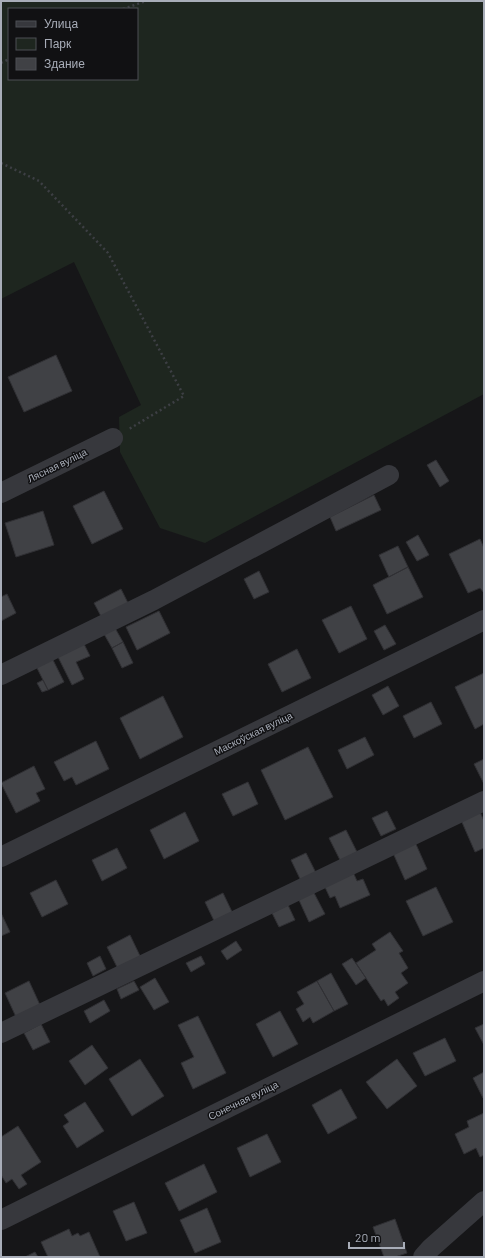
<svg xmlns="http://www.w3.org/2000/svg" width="485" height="1258" font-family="Barlow,sans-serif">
	<rect width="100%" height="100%" fill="#161618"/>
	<!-- green -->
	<path fill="#1e261f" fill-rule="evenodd" d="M 1,1 L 484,1 L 484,394 L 205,543 L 160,528 L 120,452 L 119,417 L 141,405 L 74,262 L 1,299 ZM 9,9 L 137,9 L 137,79 L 9,79 Z"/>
	<!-- building -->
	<path fill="#404145" stroke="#303034" d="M 56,355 L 72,391 L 24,412 L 8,377 Z
		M 436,460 L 449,481 L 440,487 L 427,465 Z
		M 104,491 L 123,529 L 92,544 L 73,506 Z
		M 374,495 L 381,510 L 336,531 L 330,517 Z
		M 43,511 L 54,545 L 16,557 L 5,523 Z
		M 418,535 L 429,555 L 417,561 L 406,542 Z
		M 480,539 L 484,548 L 484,593 L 480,588 L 468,593 L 449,554 Z
		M 398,546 L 408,567 L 389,577 L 379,555 Z
		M 408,567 L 423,597 L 387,614 L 373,585 Z
		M 259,571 L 269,592 L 254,599 L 244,579 Z
		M 121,589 L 130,607 L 103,620 L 94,603 Z
		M 7,594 L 16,613 L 1,621 L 1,597 Z
		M 351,606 L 367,639 L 339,653 L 322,620 Z
		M 159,611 L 170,633 L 137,650 L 126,627 Z
		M 385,625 L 396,644 L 384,650 L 374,631 Z
		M 115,628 L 123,642 L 112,648 L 104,634 Z
		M 83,642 L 90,656 L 76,662 L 84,679 L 72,685 L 57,655 Z
		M 123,642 L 133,663 L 122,668 L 112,648 Z
		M 297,649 L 311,678 L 282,692 L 268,664 Z
		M 51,656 L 64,682 L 48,690 L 35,664 Z
		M 484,673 L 484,724 L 475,729 L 455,687 Z
		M 43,680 L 48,690 L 42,692 L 37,683 Z
		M 388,686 L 399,706 L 383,715 L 372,695 Z
		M 163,696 L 183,737 L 140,759 L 120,718 Z
		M 431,702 L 442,724 L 414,738 L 403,716 Z
		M 365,737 L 374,755 L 347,769 L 338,750 Z
		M 96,741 L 109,769 L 76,785 L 72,777 L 64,781 L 54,762 Z
		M 308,747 L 333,797 L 285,820 L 261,770 Z
		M 484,759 L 484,784 L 474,764 Z
		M 34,766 L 45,789 L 36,793 L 40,801 L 16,813 L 1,783 Z
		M 248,782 L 258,804 L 233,816 L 222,794 Z
		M 387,811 L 396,829 L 381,836 L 372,818 Z
		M 185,812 L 199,841 L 164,859 L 150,830 Z
		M 480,812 L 484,821 L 484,848 L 475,852 L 461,820 Z
		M 346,830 L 359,856 L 342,864 L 329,838 Z
		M 415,842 L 427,869 L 405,880 L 393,853 Z
		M 117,848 L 127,868 L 102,881 L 92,860 Z
		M 306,853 L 317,875 L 302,883 L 291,860 Z
		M 353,872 L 357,881 L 363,879 L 370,895 L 340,908 L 335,896 L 330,898 L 324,885 Z
		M 56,880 L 68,904 L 42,917 L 30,893 Z
		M 436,887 L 453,922 L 423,936 L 406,901 Z
		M 313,891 L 325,914 L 309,922 L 298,898 Z
		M 223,893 L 235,918 L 217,927 L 205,902 Z
		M 288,905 L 295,920 L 279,927 L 272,913 Z
		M 1,913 L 10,932 L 1,936 Z
		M 390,932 L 403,951 L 399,953 L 408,968 L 401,973 L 408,983 L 395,992 L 399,998 L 388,1006 L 384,999 L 381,1001 L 356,963 L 376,950 L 372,944 Z
		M 130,935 L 142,960 L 119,971 L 107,947 Z
		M 236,941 L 242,950 L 227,960 L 221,951 Z
		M 100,956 L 106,969 L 93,976 L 87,963 Z
		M 201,956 L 205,964 L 191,972 L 186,963 Z
		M 352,958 L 366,978 L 356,985 L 342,964 Z
		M 331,973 L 348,1004 L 334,1011 L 317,981 Z
		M 155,978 L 169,1002 L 154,1010 L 140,987 Z
		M 29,981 L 40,1005 L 16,1017 L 5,993 Z
		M 134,981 L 139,990 L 121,999 L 117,989 Z
		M 317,981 L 334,1011 L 313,1023 L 310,1017 L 303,1022 L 296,1009 L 304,1004 L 297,992 Z
		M 104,1000 L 110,1011 L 90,1023 L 84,1011 Z
		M 280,1011 L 298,1044 L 273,1057 L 256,1024 Z
		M 198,1016 L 226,1073 L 193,1089 L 181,1063 L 194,1057 L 178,1025 Z
		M 41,1024 L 50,1042 L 33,1050 L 24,1033 Z
		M 484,1024 L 484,1045 L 475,1028 Z
		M 445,1038 L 456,1061 L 425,1076 L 413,1053 Z
		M 92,1045 L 108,1068 L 85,1085 L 69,1061 Z
		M 140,1059 L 164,1096 L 132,1116 L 109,1079 Z
		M 397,1059 L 417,1086 L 387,1109 L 366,1082 Z
		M 484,1072 L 484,1097 L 483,1098 L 473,1078 Z
		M 341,1089 L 357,1118 L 328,1134 L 312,1105 Z
		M 85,1102 L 104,1131 L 77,1148 L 63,1126 L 69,1122 L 64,1115 Z
		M 484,1113 L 484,1155 L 480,1157 L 476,1148 L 464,1154 L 455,1134 L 469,1127 L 467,1121 Z
		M 18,1126 L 41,1162 L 21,1175 L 27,1184 L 19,1189 L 12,1179 L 6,1183 L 1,1175 L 1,1137 Z
		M 267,1134 L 281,1162 L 250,1177 L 237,1148 Z
		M 204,1164 L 217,1192 L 179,1211 L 165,1183 Z
		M 134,1202 L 147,1233 L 126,1241 L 113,1211 Z
		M 207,1208 L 221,1242 L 195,1253 L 180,1220 Z
		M 395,1219 L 407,1253 L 395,1257 L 384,1257 L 373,1227 Z
		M 69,1229 L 72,1236 L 78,1233 L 80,1236 L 89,1232 L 100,1257 L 48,1257 L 41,1242 Z
		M 35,1252 L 38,1257 L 25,1257 Z"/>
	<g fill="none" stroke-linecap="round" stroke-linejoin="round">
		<!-- path -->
		<path stroke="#3d3f44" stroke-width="2.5" stroke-dasharray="2 3" stroke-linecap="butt" d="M 123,9 L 146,1
			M 1,63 L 9,59
			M 1,163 L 39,181 L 108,253 L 184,396 L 129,429"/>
		<!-- minor -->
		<path stroke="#37383d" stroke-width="20" d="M 1,493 L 113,438
			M 1,675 L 154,600 L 389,475
			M 1,857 L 484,620
			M 1,1033 L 484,801
			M 1,1220 L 484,981
			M 423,1257 L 431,1248 L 484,1201"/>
	</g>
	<g text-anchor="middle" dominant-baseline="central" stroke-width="3" stroke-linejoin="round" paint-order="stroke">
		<!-- street labels -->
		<g font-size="10" fill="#a8adb8" stroke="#111113">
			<text transform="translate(57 465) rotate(-26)">Лясная вуліца</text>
			<text transform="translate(253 733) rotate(-26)">Маскоўская вуліца</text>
			<text transform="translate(243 1100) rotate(-26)">Сонечная вуліца</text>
		</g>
	</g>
	<!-- border -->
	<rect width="485" height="1258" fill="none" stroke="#a8adb8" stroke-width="4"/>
	<!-- legend -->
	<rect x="8" y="8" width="130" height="72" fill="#111113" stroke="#4d4f55"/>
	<rect x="16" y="21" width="20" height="6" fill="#37383d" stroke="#4d4f55"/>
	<text x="44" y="28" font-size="12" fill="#a8adb8">Улица</text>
	<rect x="16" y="38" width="20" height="12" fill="#1e261f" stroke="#4d4f55"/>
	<text x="44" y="48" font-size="12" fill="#a8adb8">Парк</text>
	<rect x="16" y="58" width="20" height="12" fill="#404145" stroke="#4d4f55"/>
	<text x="44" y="68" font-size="12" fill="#a8adb8">Здание</text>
	<!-- scale -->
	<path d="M349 1242v6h55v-6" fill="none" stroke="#a8adb8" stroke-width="2"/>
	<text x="355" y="1242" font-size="12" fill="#a8adb8" stroke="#111113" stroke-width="3" paint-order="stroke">20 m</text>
</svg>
